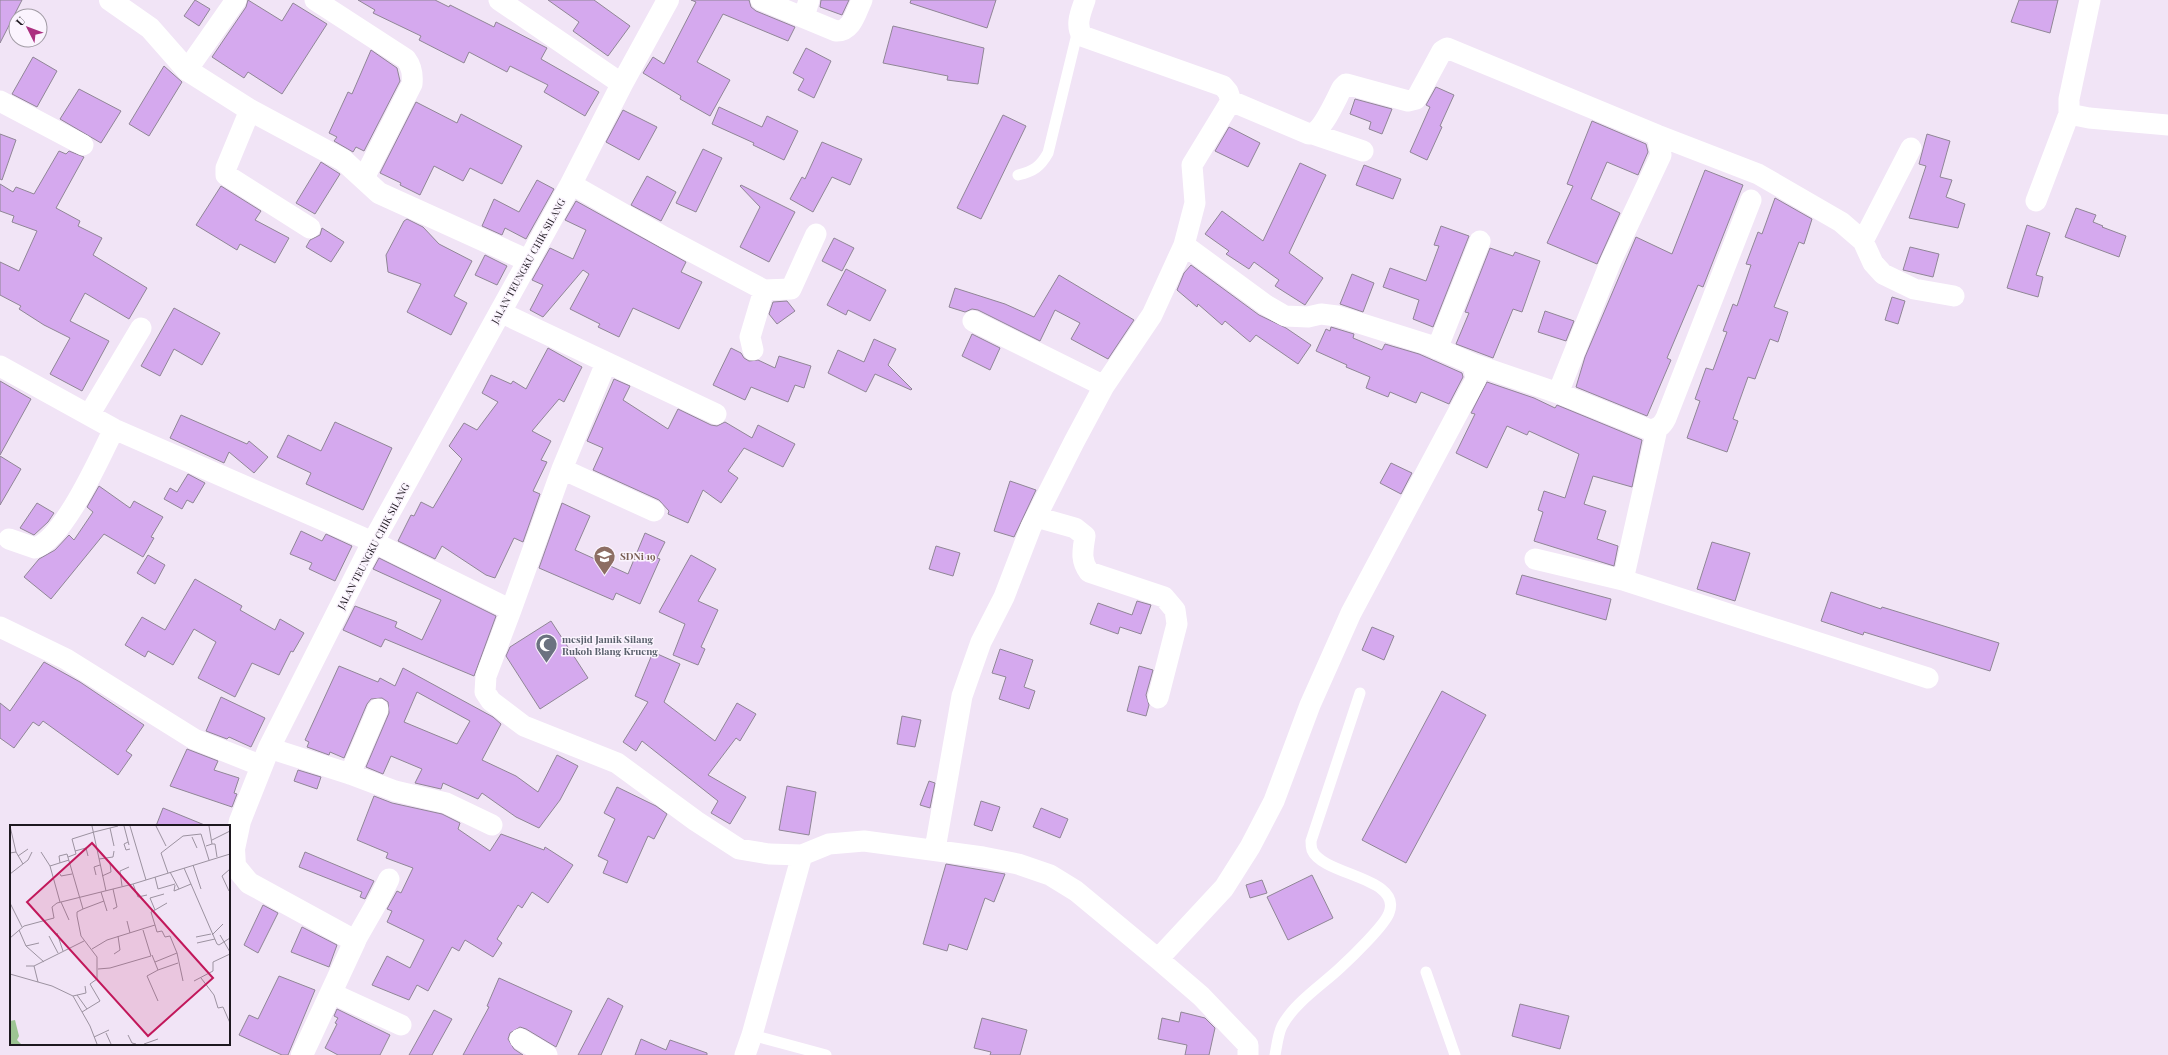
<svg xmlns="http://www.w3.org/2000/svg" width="2168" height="1055" font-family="'Playfair Display',serif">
	<rect width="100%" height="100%" fill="#f1e4f6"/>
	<!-- building -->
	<path fill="#d5a9ee" stroke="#908696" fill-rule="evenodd" d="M 0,0 L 22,0 L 0,43 Z
		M 195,0 L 210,9 L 199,26 L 184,16 Z
		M 248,0 L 282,21 L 293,3 L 327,24 L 282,94 L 248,72 L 244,78 L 212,57 L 246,7 Z
		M 358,0 L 435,0 L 449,7 L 450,5 L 494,27 L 496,22 L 547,48 L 541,59 L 599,92 L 585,116 L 544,92 L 548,85 L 510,66 L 507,72 L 469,52 L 464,63 L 419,40 L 421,36 L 373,13 L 375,10 Z
		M 548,0 L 594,0 L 630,26 L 608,56 L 573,31 L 579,22 Z
		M 691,0 L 749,0 L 751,7 L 756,11 L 795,27 L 788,41 L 723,14 L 697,62 L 730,80 L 710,116 L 680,99 L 681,96 L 643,73 L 653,57 L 664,64 L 696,2 Z
		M 821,0 L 849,0 L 842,15 L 820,7 Z
		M 911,0 L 996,0 L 987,28 L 910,3 Z
		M 2019,0 L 2058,0 L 2050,33 L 2011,22 Z
		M 893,26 L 984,48 L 978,84 L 947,80 L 948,76 L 883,63 Z
		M 806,48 L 831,61 L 814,98 L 798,90 L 804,79 L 793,73 Z
		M 371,50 L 397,68 L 400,81 L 364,151 L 356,147 L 353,152 L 334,141 L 337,137 L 329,133 L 348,92 L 352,94 Z
		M 33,57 L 57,71 L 37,107 L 12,94 Z
		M 164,66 L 182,82 L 149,136 L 129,124 Z
		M 1436,87 L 1454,95 L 1440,126 L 1442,127 L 1427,160 L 1410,152 L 1430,107 L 1426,105 Z
		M 79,89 L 121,111 L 101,143 L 60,119 Z
		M 1355,99 L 1392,109 L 1382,134 L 1369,129 L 1371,122 L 1350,114 Z
		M 416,102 L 457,123 L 461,114 L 522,146 L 502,184 L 470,168 L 463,181 L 434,166 L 420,195 L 400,185 L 401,183 L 380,173 Z
		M 719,107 L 762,127 L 767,116 L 798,131 L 784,160 L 753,145 L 754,143 L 712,124 Z
		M 623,110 L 657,127 L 639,160 L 606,142 Z
		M 1003,115 L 1026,126 L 981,219 L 957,208 Z
		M 1592,121 L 1646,144 L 1648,152 L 1638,175 L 1607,162 L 1591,199 L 1620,213 L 1597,264 L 1547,243 L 1573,186 L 1567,184 Z
		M 1229,127 L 1260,143 L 1248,167 L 1215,151 Z
		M 0,134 L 16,140 L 2,180 L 0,179 Z
		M 1927,134 L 1950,141 L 1940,177 L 1952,180 L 1946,197 L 1965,204 L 1958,228 L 1909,218 L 1926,166 L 1919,164 Z
		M 822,142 L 862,159 L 850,185 L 832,177 L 813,212 L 790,199 L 802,177 L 805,179 Z
		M 703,149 L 722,158 L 696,212 L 676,203 Z
		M 59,151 L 66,154 L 69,151 L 84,157 L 56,208 L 80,221 L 78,226 L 102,238 L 93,255 L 147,288 L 129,319 L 85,293 L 70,321 L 109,341 L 82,391 L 50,374 L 70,338 L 44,325 L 19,309 L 21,306 L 0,295 L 0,262 L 19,271 L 37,231 L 12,222 L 14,216 L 0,211 L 0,184 L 13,192 L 16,187 L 34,194 Z
		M 321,162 L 340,174 L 315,214 L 296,203 Z
		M 1300,163 L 1326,175 L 1289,253 L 1323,278 L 1305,305 L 1275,286 L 1279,280 L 1254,262 L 1249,269 L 1226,254 L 1229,251 L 1205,234 L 1222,211 L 1263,241 Z
		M 1364,165 L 1401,179 L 1393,199 L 1356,185 Z
		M 1705,170 L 1743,185 L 1703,287 L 1698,285 L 1667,358 L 1671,360 L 1647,416 L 1576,387 L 1585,357 L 1636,237 L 1672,254 Z
		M 647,176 L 676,192 L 661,221 L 631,205 Z
		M 537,180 L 554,189 L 526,239 L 505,228 L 502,235 L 482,226 L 494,199 L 519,212 Z
		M 741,185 L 795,212 L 769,262 L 740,247 L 760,207 L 740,186 Z
		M 221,186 L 261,211 L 255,220 L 289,238 L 275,263 L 240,244 L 237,250 L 196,225 Z
		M 1775,198 L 1812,219 L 1804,244 L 1799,242 L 1774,307 L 1788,312 L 1778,342 L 1770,339 L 1755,379 L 1748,377 L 1733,419 L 1738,421 L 1727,452 L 1687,438 L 1700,401 L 1695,399 L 1706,368 L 1713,370 L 1727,332 L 1723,331 L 1733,304 L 1737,306 L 1751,265 L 1746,264 L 1758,232 L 1762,234 Z
		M 576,201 L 686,262 L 681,272 L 702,282 L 679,329 L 633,308 L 619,337 L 598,327 L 600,324 L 570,309 L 589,274 L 583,270 L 543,317 L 530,310 L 543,285 L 532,280 L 550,248 L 573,259 L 586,230 L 565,220 Z
		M 2076,208 L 2096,215 L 2093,222 L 2103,226 L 2102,227 L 2126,236 L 2119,257 L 2065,237 Z
		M 407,219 L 423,227 L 439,244 L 472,261 L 454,296 L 467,303 L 451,335 L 407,312 L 421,284 L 388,272 L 386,255 L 404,221 Z
		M 2027,225 L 2050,233 L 2036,275 L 2043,277 L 2038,297 L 2007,288 Z
		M 1441,226 L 1469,236 L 1433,327 L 1413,319 L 1419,300 L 1383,287 L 1390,268 L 1426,281 L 1439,246 L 1434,245 Z
		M 322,228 L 344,242 L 331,262 L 306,247 L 310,240 L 320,235 Z
		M 834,238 L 854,248 L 842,271 L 822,261 Z
		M 1910,247 L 1939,254 L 1933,277 L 1903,270 Z
		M 1490,248 L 1513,256 L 1515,252 L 1540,261 L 1522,312 L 1513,309 L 1493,358 L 1456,344 L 1469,313 L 1465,312 Z
		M 485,255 L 507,266 L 497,285 L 475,275 Z
		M 1191,265 L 1259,315 L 1286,328 L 1311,345 L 1298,364 L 1256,335 L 1250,342 L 1225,321 L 1222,325 L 1198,304 L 1197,307 L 1177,290 L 1184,273 Z
		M 846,269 L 886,290 L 870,321 L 848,310 L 846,315 L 827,305 Z
		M 1352,274 L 1374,283 L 1363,312 L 1340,304 Z
		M 1059,275 L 1134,320 L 1108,359 L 1071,339 L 1080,323 L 1055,310 L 1040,341 L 978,310 L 972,309 L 965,312 L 949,307 L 955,288 L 1005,304 L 1034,317 Z
		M 1892,297 L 1905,301 L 1898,324 L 1885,320 Z
		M 787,301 L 795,311 L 777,324 L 769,314 L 773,302 Z
		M 174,308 L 220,333 L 202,365 L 174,349 L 160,376 L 141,366 Z
		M 1545,311 L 1574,321 L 1566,341 L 1538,332 Z
		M 1331,327 L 1354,334 L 1353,338 L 1382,350 L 1385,344 L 1419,354 L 1462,373 L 1463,377 L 1449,404 L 1421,392 L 1416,403 L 1390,392 L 1388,397 L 1366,388 L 1370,377 L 1346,367 L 1347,365 L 1316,351 L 1326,329 L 1330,331 Z
		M 972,334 L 1000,348 L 990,370 L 962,356 Z
		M 874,339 L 896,349 L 888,365 L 912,389 L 911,390 L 875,374 L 866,392 L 828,373 L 838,350 L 864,362 Z
		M 548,348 L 582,367 L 564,402 L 559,399 L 532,431 L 551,441 L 541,460 L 547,462 L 533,491 L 540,494 L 523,542 L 514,538 L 495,578 L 486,575 L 442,546 L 435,559 L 398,541 L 411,515 L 414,516 L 421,502 L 433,508 L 462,459 L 449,446 L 464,423 L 477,430 L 498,402 L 482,393 L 491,375 L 511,384 L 513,381 L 526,389 Z
		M 731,348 L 741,353 L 744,358 L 749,361 L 758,360 L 775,368 L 779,356 L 811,366 L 804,388 L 795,385 L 788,402 L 751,387 L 745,400 L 713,385 Z
		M 614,379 L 630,386 L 623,400 L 668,429 L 678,409 L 711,425 L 717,426 L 725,422 L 752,438 L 758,425 L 795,444 L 783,467 L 744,448 L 728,471 L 738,478 L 721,503 L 703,490 L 688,523 L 668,514 L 669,511 L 659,500 L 593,470 L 603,448 L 587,441 Z
		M 0,381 L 31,399 L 0,455 Z
		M 1487,382 L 1534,398 L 1555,408 L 1557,405 L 1642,440 L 1632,487 L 1593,476 L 1584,504 L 1606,511 L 1597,539 L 1618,546 L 1614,566 L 1534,541 L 1543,512 L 1538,510 L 1544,491 L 1565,498 L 1579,454 L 1529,431 L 1527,435 L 1507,426 L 1487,468 L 1456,453 L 1475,414 L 1471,413 Z
		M 181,415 L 247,444 L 249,441 L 268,457 L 254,473 L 229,452 L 224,463 L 170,438 Z
		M 335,422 L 392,448 L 363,510 L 306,484 L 311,473 L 277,457 L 288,435 L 321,451 Z
		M 0,456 L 21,469 L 0,505 Z
		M 1391,463 L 1412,473 L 1401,494 L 1380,483 Z
		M 188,474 L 205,483 L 193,503 L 187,500 L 182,509 L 164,499 L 170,488 L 177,492 Z
		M 1010,481 L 1036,490 L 1014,537 L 994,531 Z
		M 99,486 L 130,508 L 134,501 L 163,517 L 151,537 L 154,538 L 143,557 L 104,534 L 51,599 L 24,577 L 39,559 L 55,550 L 69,535 L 74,540 L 93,512 L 87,507 Z
		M 37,503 L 54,513 L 48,522 L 34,535 L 20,528 Z
		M 562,503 L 590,516 L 575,550 L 628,574 L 645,533 L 665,542 L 657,558 L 660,559 L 640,604 L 616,593 L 613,600 L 539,568 Z
		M 301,531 L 322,541 L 326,534 L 352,546 L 335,581 L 309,569 L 312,563 L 290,554 Z
		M 1712,542 L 1750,553 L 1735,601 L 1697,589 Z
		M 936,546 L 960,553 L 953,576 L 929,569 Z
		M 148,555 L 165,565 L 155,584 L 137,573 Z
		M 691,555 L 716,569 L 698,601 L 718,610 L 701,647 L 705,649 L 698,665 L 673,655 L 685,624 L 659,612 Z
		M 379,558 L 496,616 L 474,676 L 385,639 L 381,647 L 343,630 L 355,606 L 397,622 L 395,627 L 422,640 L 441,600 L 373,569 Z
		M 1522,575 L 1611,599 L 1606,620 L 1516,594 Z
		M 195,579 L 242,606 L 240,610 L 275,630 L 280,619 L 304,633 L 293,652 L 291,651 L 279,675 L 252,663 L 235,697 L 198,678 L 216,642 L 194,629 L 173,665 L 148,651 L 145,657 L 125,645 L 142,617 L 165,630 Z
		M 1831,592 L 1881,609 L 1882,607 L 1999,643 L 1990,671 L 1864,632 L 1863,635 L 1821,621 Z
		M 1137,601 L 1151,605 L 1141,634 L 1120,627 L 1118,634 L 1090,624 L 1098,603 L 1132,615 Z
		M 551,621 L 588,678 L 540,709 L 506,656 L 510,647 Z
		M 1372,627 L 1394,636 L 1384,660 L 1362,650 Z
		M 1000,649 L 1033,660 L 1024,687 L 1035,691 L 1029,709 L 999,699 L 1006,677 L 992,673 Z
		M 653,652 L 680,664 L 664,702 L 715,741 L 737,703 L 756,714 L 740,741 L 736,738 L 708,775 L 746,797 L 730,824 L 711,813 L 718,801 L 642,741 L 636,751 L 623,742 L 648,702 L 635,696 Z
		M 44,662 L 80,682 L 144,725 L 126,751 L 132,755 L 118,775 L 43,721 L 39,726 L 33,722 L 14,748 L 0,738 L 0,703 L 10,711 Z
		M 339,666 L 378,682 L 380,678 L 395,686 L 403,668 L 493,717 L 501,724 L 482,760 L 516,776 L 538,792 L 557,755 L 578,766 L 560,800 L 539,828 L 516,817 L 482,793 L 478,799 L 443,783 L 441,789 L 415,783 L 422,769 L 391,756 L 383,774 L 366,767 L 389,713 L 388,702 L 382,698 L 371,699 L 367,704 L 344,758 L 330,752 L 329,755 L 307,747 L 309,742 L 305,740 ZM 417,692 L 470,721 L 457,744 L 404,722 Z
		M 1139,666 L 1153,670 L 1146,695 L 1149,705 L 1146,716 L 1127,711 Z
		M 1442,691 L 1486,715 L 1406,863 L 1362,840 Z
		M 221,697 L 265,718 L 251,747 L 229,737 L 227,739 L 206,731 Z
		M 902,716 L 921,720 L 915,747 L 897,744 Z
		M 187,749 L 218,761 L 214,770 L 239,778 L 234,793 L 237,794 L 232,807 L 170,786 Z
		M 298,770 L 321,777 L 317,789 L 294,781 Z
		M 929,781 L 935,783 L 930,808 L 920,805 Z
		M 787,786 L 816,792 L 809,835 L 779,830 Z
		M 617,787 L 656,806 L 667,814 L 654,839 L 648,836 L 627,883 L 603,873 L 608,861 L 598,856 L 615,819 L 604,813 Z
		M 374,796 L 392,803 L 442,814 L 460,823 L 458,829 L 490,851 L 501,834 L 544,850 L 545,847 L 573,865 L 548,903 L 532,892 L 522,908 L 518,905 L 497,939 L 502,943 L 493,957 L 465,940 L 459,951 L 452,947 L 428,991 L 417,985 L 409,1000 L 372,985 L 387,956 L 410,968 L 424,940 L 387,922 L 392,911 L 387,909 L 397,891 L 401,893 L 413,868 L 386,858 L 388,853 L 357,840 Z
		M 981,801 L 1000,807 L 992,831 L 974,825 Z
		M 163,808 L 207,826 L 156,826 Z
		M 1041,808 L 1068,819 L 1060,838 L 1033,827 Z
		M 305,852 L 374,881 L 365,899 L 360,897 L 362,892 L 299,867 Z
		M 946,864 L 1005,874 L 994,902 L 985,898 L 967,950 L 949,944 L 947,951 L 923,944 Z
		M 1312,875 L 1333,918 L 1288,940 L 1267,897 Z
		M 1262,880 L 1267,893 L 1250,898 L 1246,885 Z
		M 263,905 L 278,913 L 258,953 L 244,945 Z
		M 302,927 L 337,945 L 329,967 L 291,952 Z
		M 279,976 L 315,990 L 288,1055 L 282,1055 L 239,1035 L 249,1015 L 258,1019 Z
		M 499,978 L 572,1011 L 556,1047 L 526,1029 L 520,1027 L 510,1033 L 508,1039 L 514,1049 L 523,1055 L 463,1055 L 489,1007 L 487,1006 Z
		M 608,998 L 623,1006 L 601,1055 L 578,1055 Z
		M 1520,1004 L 1569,1016 L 1560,1049 L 1512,1036 Z
		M 337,1009 L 390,1035 L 380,1055 L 338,1055 L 325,1048 L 337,1024 L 335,1023 L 338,1018 L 334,1016 Z
		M 434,1010 L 452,1019 L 432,1055 L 409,1055 Z
		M 1181,1012 L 1205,1018 L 1215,1028 L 1209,1055 L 1185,1055 L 1187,1045 L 1158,1039 L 1162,1018 L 1179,1022 Z
		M 982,1018 L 1027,1030 L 1020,1055 L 990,1055 L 991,1052 L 974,1048 Z
		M 641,1039 L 666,1050 L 670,1040 L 707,1053 L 707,1055 L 635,1055 Z"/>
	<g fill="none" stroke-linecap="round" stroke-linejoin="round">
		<!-- service -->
		<path stroke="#fff" stroke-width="11" d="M 1018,175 C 1034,171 1040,167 1048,153 L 1078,30
			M 1426,972 L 1455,1055
			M 752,1035 L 826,1055
			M 1275,1055 C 1277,1045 1278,1034 1282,1026 C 1294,1003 1322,985 1340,968 C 1351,958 1385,925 1389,913 C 1403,877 1323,876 1312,850 C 1311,847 1311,843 1311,841 L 1360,693"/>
		<!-- minor -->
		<path stroke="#fff" stroke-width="21" d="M 315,0 L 406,59 C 412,67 413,74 412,84 L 364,178
			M 499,0 L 622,84
			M 761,0 L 836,31 C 852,32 856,12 862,0
			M 1085,0 C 1081,12 1075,24 1082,36 L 1223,86 L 1228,92 L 1231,101
			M 804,17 L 809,0
			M 187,70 L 236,0
			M 0,101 L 83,145
			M 250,110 L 226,168 L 226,175 L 310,228
			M 2069,114 L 2089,118 L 2168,125
			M 1313,134 L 1363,151
			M 1657,135 L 1758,174 L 1841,222 L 1863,241 L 1873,263 L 1883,274 L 1914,289 L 1954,296
			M 571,184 L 664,237 L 764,290 L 750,337 L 753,350
			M 2036,201 L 2069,114 L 2069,99 L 2090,0
			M 1863,241 L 1911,148
			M 764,290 L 791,289 L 816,234
			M 500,312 L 716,414
			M 973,321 L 1104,386
			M 1437,349 L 1480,241
			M 1473,364 L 1558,393 L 1650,430 C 1659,428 1662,426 1666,418 L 1751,200
			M 0,366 L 114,429 L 373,542 L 511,610 L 562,469 L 606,363
			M 89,415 L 141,328
			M 1657,429 L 1623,580 L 1928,678
			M 562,469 L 654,511
			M 1036,517 L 1075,528 L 1085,536 C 1083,550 1080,560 1089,572 L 1164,597 L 1175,610 L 1177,624 L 1158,698
			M 9,539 L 35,548 C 64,539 100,457 114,429
			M 1535,559 L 1623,580
			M 511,610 L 486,676 L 485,692 L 491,701 L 524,726 L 617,763 L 696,821 L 739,849 L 769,854 L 802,855 L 829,844 L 864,841 L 983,857 L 1018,864 L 1050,875 L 1076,891 L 1158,959 L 1201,996 L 1248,1045 L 1248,1055
			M 0,627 L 66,659 L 194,739 L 262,766
			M 269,748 L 350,774 L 395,791 L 446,803 L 492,825
			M 350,774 L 378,709
			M 935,849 L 962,696 L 981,642 L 1004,597 L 1031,527 L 1074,442 L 1104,386 L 1152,315 L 1184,245 L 1195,203 L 1192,165 L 1231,101 L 1309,134 C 1322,133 1336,99 1342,88 L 1346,84 L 1408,101 L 1416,99 L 1442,51 L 1447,48 L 1657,135 L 1661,155 L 1611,261 L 1558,393
			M 355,941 L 379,899 L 389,879
			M 1158,959 L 1224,888 L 1250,847 L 1274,801 L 1310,705 L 1351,613 L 1476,379 L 1473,364 L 1429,345 L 1337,316 L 1321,314 L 1308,317 L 1285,316 L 1266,305 L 1184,245
			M 331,993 L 401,1025
			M 520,1039 L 547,1055
			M 745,1055 L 752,1035 L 802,855"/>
		<!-- tertiary -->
		<path stroke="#fff" stroke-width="22" d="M 110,0 L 150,28 L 187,70 L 250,110 L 343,160 L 379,193 L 529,261
			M 302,1055 L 355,941 L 249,883 L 235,866 L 234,849 L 240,821 L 269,748 L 373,542 L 571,184 L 622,84 L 668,0"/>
	</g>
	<!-- icons -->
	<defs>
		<symbol id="school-pin" viewBox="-11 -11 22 30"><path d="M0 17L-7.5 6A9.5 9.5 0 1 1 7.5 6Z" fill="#8d6e63" stroke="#fbf4fe"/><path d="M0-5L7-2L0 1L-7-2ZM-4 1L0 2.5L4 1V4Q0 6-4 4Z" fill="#fff"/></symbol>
		<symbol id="mosque-pin" viewBox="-11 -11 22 30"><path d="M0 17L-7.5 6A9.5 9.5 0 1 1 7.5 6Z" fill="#6b7280" stroke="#fbf4fe"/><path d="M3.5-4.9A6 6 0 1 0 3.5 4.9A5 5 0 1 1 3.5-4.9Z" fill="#fff"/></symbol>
	</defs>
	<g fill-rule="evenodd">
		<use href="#school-pin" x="592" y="544" width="25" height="34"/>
		<use href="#mosque-pin" x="534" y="632" width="25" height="34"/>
	</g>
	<g text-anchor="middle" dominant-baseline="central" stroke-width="3" stroke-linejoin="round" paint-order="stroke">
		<!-- street labels -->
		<g font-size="10" fill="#1d181f" stroke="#fbf4fe">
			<text transform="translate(528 261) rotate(-61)">JALAN TEUNGKU CHIK SILANG</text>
			<text transform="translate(373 546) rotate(-62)">JALAN TEUNGKU CHIK SILANG</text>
		</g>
		<!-- education labels -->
		<g font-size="10" font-weight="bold" fill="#785e54" stroke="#fbf4fe" text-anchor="start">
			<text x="620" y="556">SDNi 19</text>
		</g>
		<!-- worship labels -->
		<g font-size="10" font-weight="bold" fill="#5b616d" stroke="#fbf4fe" text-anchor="start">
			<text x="562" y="639">mesjid Jamik Silang<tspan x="562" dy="12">Rukoh Blang Krueng</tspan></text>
		</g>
	</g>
	<!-- overview -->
	<g transform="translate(10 825)">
		<rect width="220" height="220" fill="#f1e4f6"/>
		<path d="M 5,195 L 9,211 L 7,215 L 11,219 L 0,219 L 0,196 Z" fill="#9dc493"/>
		<path fill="none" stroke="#9c92a0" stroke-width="1" d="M 0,1 L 6,27M 82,1 L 96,66M 114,1 L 119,20M 120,1 L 136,55M 146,1 L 156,21M 100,3 L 104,21M 84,7 L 108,1M 182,12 L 187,23M 202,15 L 220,6M 118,17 L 114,19 L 116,25 L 120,24M 202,19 L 205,19 L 207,32M 196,21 L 202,19 L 199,1M 65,26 L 76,23 L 78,31M 31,27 L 40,41 L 50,77M 0,28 L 6,27 L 13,39M 8,31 L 18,24M 58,32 L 66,29 L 62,14 L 84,7M 89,34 L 103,32 L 104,26M 50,38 L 49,31 L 57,29 L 73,84 L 94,76M 183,40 L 191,64M 40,41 L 59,35M 174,43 L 207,119 L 209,120 L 220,113M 160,47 L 169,64 L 164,66 L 165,60M 158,48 L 151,28 L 173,11 L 191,9 L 199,35M 0,49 L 18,35 L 22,27M 50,49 L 51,51 L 62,49M 86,50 L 84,42 L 90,40M 92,51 L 101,47 L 100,38M 145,52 L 148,64 L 165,59M 123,59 L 128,72 L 137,70M 112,61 L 110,46 L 119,42M 169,64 L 181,59M 219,66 L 212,51 L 220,44M 91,67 L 97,86M 154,69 L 140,73 L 145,85 L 157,78M 51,77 L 59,95M 0,78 L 12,102M 103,84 L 107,82 L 103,64M 145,85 L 141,87 L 145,100M 117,96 L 120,108M 9,105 L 16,121 L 34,137M 47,108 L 53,126M 202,110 L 213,99M 210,110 L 220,127M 39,111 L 48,128M 186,112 L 201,109M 0,113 L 14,101 L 44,93 L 42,82 L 47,78 L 123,59 L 220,29M 187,118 L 205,114M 16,121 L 29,118M 82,124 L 97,115 L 145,100 L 147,107 L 152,106 L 155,112 L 160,111 L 167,128 L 145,137M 167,128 L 173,156M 104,129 L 110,125 L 108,111M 142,130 L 148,145 L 168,138M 16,141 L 24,141 L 74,116M 24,141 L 28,157M 88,144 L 100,143 L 141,131 L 133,105M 0,149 L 42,161 L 63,171 L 80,201 L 87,219M 191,153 L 204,170 L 208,183 L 213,182 L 220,198M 184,156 L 203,146 L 203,137 L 220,129M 67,170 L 77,184M 63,171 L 76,168 L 75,161M 148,176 L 137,151 L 148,145M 72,187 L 90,176 L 80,159 L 87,154 L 87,132 L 71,111 L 67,91 L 67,87 L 73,84M 96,208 L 101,219M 118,210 L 122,218 L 126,219M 84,212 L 99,205M 134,219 L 148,214"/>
		<path fill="#c2185b" fill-opacity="0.15" stroke="#c2185b" stroke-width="2" d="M 82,18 L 203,153 L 138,211 L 17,77 Z"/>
		<rect width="220" height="220" fill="none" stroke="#1d181f" stroke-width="2"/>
	</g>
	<!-- north arrow -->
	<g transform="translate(28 28) rotate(312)"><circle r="19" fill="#fbf4fe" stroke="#a29ca5"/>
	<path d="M0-3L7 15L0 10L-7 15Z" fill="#ab2f80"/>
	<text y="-6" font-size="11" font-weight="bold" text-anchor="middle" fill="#1d181f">U</text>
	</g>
</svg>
